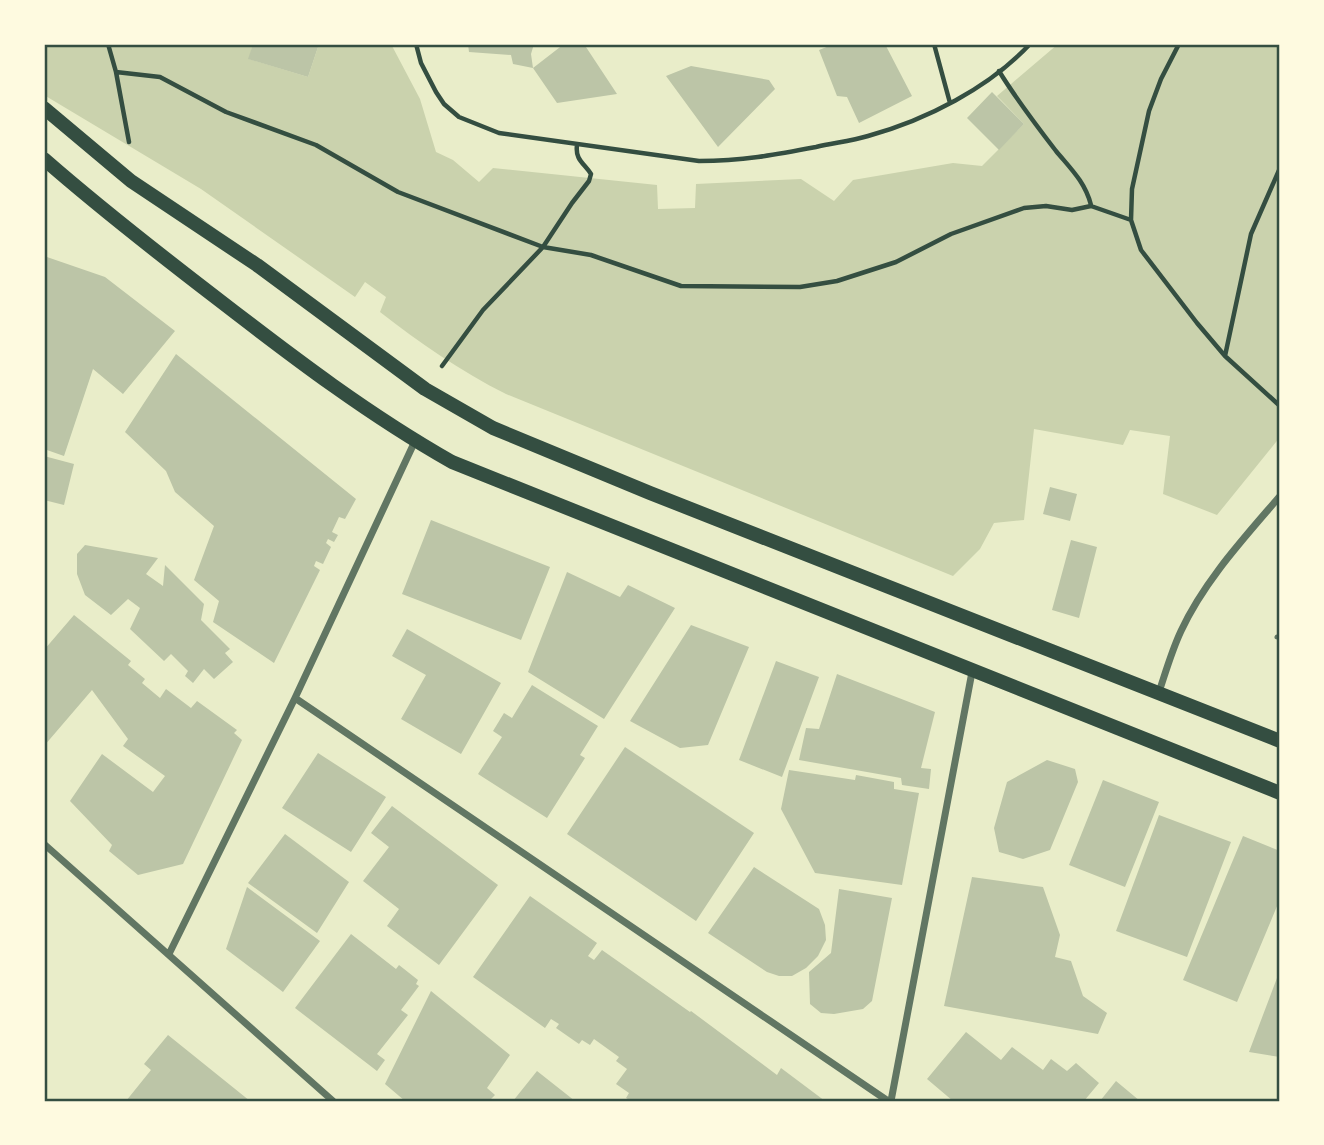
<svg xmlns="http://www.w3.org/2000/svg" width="1324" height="1145" font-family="'Open Sans',sans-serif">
	<rect width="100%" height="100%" fill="#e9edc9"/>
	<!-- green -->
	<path fill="#cad2ad" d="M 44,44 L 253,44 L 249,59 L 308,77 L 319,44 L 391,44 L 420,99 L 436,152 L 453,160 L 479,182 L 493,168 L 657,185 L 658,209 L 695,208 L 696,184 L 801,179 L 834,201 L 853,180 L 953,163 L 982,166 L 1024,124 L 997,96 L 1058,44 L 1280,44 L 1280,437 L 1217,515 L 1163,494 L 1170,436 L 1130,430 L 1123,445 L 1034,429 L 1024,520 L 994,523 L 980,549 L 953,576 L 506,394 C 460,371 420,343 380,312 L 386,297 L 365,282 L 355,297 L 201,189 L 44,95 Z"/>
	<!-- building -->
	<path fill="#bcc5a7" d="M 253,44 L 319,44 L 308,77 L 248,59 Z
		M 468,44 L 534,44 L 531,54 L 533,68 L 513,64 L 511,55 L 469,52 Z
		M 564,44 L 584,44 L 617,94 L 557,103 L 533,68 Z
		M 834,44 L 886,46 L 912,96 L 859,123 L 847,97 L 837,96 L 819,50 Z
		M 691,66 L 769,80 L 775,89 L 718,147 L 666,76 Z
		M 992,92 L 1024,124 L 999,150 L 967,118 Z
		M 44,256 L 105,277 L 175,331 L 123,394 L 93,369 L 64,456 L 44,449 Z
		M 176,354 L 356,499 L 345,519 L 339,517 L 332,532 L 338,535 L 334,542 L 328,539 L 326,543 L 331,547 L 323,564 L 316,561 L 314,566 L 320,570 L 274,663 L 213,622 L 219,601 L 194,580 L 214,526 L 175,492 L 166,471 L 125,432 Z
		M 44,456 L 74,464 L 64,505 L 44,500 Z
		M 1050,487 L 1077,494 L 1070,521 L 1043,514 Z
		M 431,520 L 550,567 L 521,640 L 402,594 Z
		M 1071,540 L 1097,547 L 1079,618 L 1052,610 Z
		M 85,545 L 158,558 L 146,574 L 163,586 L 165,565 L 204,604 L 201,620 L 230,649 L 225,653 L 233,662 L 214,679 L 204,669 L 193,683 L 185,676 L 188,671 L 171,654 L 164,661 L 130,629 L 140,608 L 128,599 L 111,615 L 85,595 L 77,574 L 77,554 Z
		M 567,572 L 620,597 L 628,585 L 675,608 L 604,719 L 528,672 Z
		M 74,615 L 131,661 L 128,665 L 145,679 L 142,683 L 160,698 L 166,689 L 191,708 L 197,701 L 237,730 L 234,733 L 242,740 L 183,864 L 138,875 L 109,851 L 112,845 L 70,801 L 102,754 L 153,792 L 165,776 L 123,746 L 128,739 L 92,690 L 44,746 L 44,650 Z
		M 691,625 L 749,647 L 708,745 L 680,748 L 630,721 Z
		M 407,629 L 501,683 L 461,754 L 401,719 L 426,675 L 392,656 Z
		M 776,661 L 819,677 L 782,777 L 739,760 Z
		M 837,674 L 935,712 L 921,768 L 931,769 L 929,789 L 902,785 L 901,778 L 799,760 L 806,728 L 819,729 Z
		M 532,685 L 598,726 L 580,755 L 585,758 L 547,818 L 478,774 L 502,737 L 493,731 L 504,713 L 512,718 Z
		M 625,747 L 754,833 L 696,921 L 567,834 Z
		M 318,753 L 386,797 L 351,852 L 282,808 Z
		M 1047,760 L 1075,769 L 1078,782 L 1050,850 L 1023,859 L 999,852 L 994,828 L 1007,782 Z
		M 789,770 L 855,780 L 856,775 L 894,782 L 894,789 L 919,793 L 902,885 L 815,873 L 781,809 Z
		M 1103,780 L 1159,802 L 1125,887 L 1069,865 Z
		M 392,806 L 498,885 L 439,965 L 387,926 L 399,909 L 363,881 L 389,847 L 371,833 Z
		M 1159,815 L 1231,842 L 1187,957 L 1116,931 Z
		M 285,834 L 349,882 L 317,933 L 248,883 Z
		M 1243,836 L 1280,851 L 1280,899 L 1237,1002 L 1183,980 Z
		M 754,867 L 819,909 L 825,925 L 826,940 L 818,956 L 806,968 L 792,976 L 779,976 L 767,972 L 708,933 Z
		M 972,877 L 1043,887 L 1060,935 L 1055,957 L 1071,961 L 1083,996 L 1107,1013 L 1098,1034 L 944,1006 Z
		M 247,887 L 320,941 L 283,992 L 226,949 Z
		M 839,889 L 892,898 L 872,1001 L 863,1009 L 834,1014 L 821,1013 L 810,1004 L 809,972 L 831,953 Z
		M 530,896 L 597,943 L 588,956 L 594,960 L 602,950 L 690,1012 L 691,1011 L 777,1075 L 781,1068 L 825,1101 L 631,1101 L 626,1098 L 629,1093 L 616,1084 L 627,1069 L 616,1061 L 619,1057 L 594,1039 L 590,1045 L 582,1040 L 579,1044 L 556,1028 L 559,1024 L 551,1019 L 545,1028 L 473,977 Z
		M 351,934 L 396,969 L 399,965 L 418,980 L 416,984 L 419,986 L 401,1010 L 408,1015 L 377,1054 L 385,1060 L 377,1071 L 295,1008 Z
		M 1280,970 L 1280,1057 L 1249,1052 Z
		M 431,991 L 510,1055 L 487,1088 L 495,1095 L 489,1101 L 405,1101 L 385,1084 Z
		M 966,1032 L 1001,1060 L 1012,1047 L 1043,1070 L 1051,1059 L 1067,1071 L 1076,1063 L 1099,1083 L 1084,1101 L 953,1101 L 927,1079 Z
		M 168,1035 L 250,1101 L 126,1101 L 151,1070 L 144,1064 Z
		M 537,1071 L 575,1101 L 513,1101 Z
		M 1116,1081 L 1140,1101 L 1100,1101 Z"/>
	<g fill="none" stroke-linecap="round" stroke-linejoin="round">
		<!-- path -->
		<path stroke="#344e41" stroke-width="4.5" d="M 108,44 L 116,72 L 129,142
			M 416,44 L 421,63 L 436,92 L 444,104 L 459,117 L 499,133 L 699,161 C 742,161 774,155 816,147 C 833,143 851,141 868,136 C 926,120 989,88 1030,44
			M 934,44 L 950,103
			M 1179,44 L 1161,79 L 1149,111 L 1132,189 L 1131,220 L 1141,250 L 1197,323 L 1225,356 L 1280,406
			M 999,71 C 1016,99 1036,125 1056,151 C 1071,169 1085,182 1091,205
			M 116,72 L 160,77 L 226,112 L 316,145 L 398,192 L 543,247 L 591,255 L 681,286 L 800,287 L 837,281 L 896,262 L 951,234 L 1024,208 L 1046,206 L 1072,210 L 1091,206 L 1131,220
			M 1225,356 L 1251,234 L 1280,168
			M 442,366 L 483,310 L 543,247 L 572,203 L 589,181 L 591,174 C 584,163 575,160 577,145"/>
		<!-- service -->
		<path stroke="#617663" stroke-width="5" d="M 1277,637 L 1280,638"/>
		<!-- minor -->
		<path stroke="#617663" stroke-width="7" d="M 1159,692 C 1166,671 1172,650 1181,631 C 1204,581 1245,537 1280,496
			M 295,698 L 888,1101
			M 44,844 L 333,1101
			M 169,954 L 295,698 L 415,441
			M 891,1101 L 972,672"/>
		<!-- secondary -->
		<path stroke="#344e41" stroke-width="14" d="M 44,108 L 131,181 L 257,265 L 425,389 L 493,428 L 650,493 L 1280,741
			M 44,159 C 100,208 159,254 219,300 C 294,358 369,415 452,462 L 1280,793"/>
	</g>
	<!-- border -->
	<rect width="1324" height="1145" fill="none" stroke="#fefae0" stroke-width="91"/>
	<rect x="46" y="46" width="1232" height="1054" fill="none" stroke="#344e41" stroke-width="2.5"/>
</svg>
